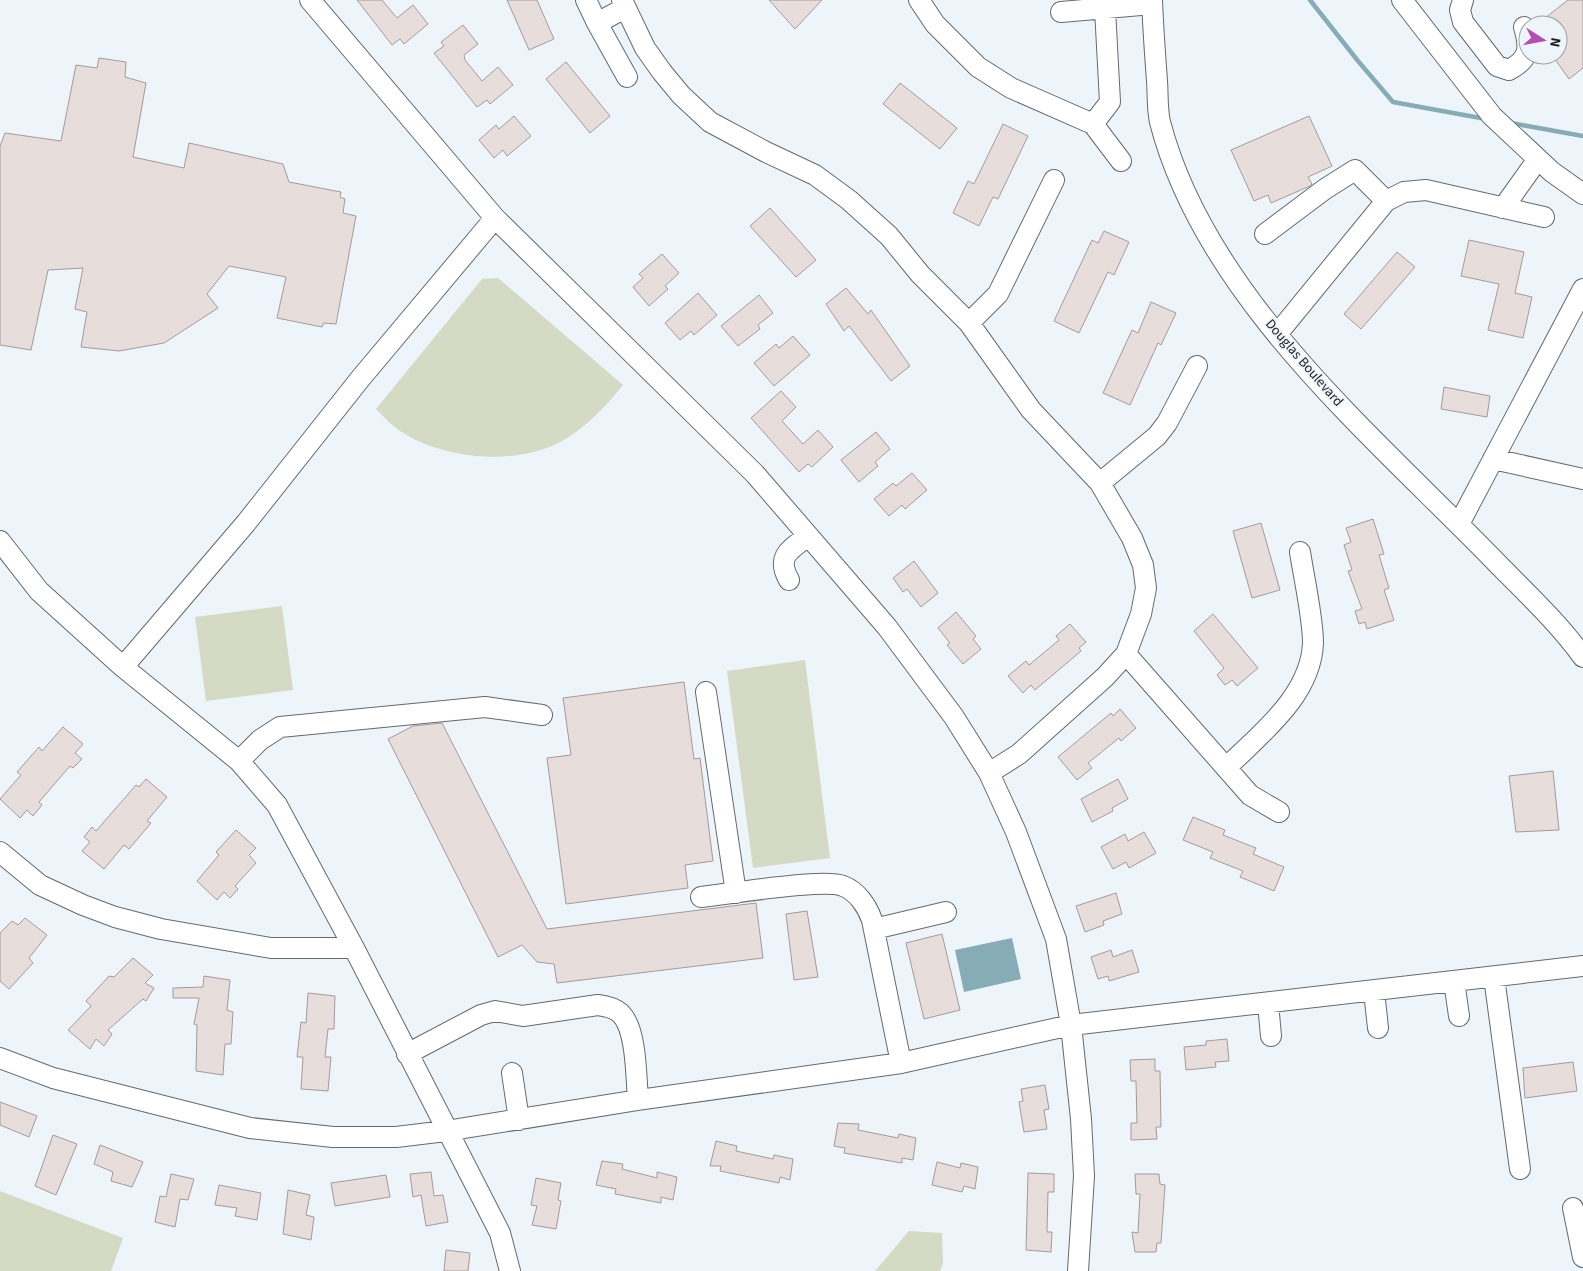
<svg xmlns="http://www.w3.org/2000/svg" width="1583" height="1271" font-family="'Source Sans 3',sans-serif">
	<rect width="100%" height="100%" fill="#edf5fb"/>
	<!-- green -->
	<path fill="#d4dac4" d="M 498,278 L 623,385 C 605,407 590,424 564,440 C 520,466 448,460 405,434 C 394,428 385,418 376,409 L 482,279 Z
		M 282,606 L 293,690 L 206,701 L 195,617 Z
		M 805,660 L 830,858 L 753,868 L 727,671 Z
		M 0,1191 L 123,1238 L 111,1271 L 0,1271 Z
		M 909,1231 L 942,1233 L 943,1263 L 940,1271 L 875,1271 Z"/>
	<!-- water -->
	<path fill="#86acb6" d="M 1012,938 L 1021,979 L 964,992 L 955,950 Z"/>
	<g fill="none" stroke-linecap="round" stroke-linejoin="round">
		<!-- stream -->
		<path stroke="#86acb6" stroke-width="4.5" d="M 1310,0 L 1358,61 L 1393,102 L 1486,119
			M 1511,123 L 1583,136"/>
	</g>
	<!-- building -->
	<path fill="#e7ddda" stroke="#a49b98" d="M 357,0 L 382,0 L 397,18 L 413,5 L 428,24 L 404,44 L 400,39 L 392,45 Z
		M 507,0 L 537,0 L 554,39 L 529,50 Z
		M 769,0 L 822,0 L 795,29 Z
		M 1568,0 L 1583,0 L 1583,68 L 1569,79 L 1552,55 L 1558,55 L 1558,25 L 1536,25 Z
		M 463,25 L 478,44 L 464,55 L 465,60 L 482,81 L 498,67 L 513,85 L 490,104 L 487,100 L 477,107 L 434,53 L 444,46 L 441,42 Z
		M 99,58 L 126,62 L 125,77 L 146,83 L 133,157 L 184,168 L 189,143 L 283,164 L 289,182 L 341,192 L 340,197 L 345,199 L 343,213 L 356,216 L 336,324 L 324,323 L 322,327 L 277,318 L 286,277 L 229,266 L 207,294 L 218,308 L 164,343 L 119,351 L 81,347 L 87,312 L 75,309 L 83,268 L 48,270 L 31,350 L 0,345 L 0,146 L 5,133 L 61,141 L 76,65 L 97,68 Z
		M 566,62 L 610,116 L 590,133 L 546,79 Z
		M 900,83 L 957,128 L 940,149 L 883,104 Z
		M 514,116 L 531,136 L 507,156 L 503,150 L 494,158 L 479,140 L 496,125 L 499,129 Z
		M 1309,116 L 1332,166 L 1308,177 L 1312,184 L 1310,186 L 1271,203 L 1268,195 L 1254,201 L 1231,150 Z
		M 1003,124 L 1028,136 L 998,199 L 993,197 L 979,226 L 953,213 L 968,181 L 974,184 Z
		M 770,208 L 816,260 L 796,277 L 750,226 Z
		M 1104,231 L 1129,242 L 1114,275 L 1108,272 L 1079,333 L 1054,321 L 1092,240 L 1098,243 Z
		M 1469,240 L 1524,252 L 1515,293 L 1532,297 L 1523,338 L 1488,330 L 1499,284 L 1461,276 Z
		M 1397,252 L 1415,267 L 1361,329 L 1344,314 Z
		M 662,254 L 679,273 L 665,286 L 668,289 L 649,306 L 633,287 L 643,278 L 639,274 Z
		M 846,288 L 868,314 L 871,310 L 910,366 L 891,381 L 849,326 L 844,331 L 826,304 Z
		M 698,293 L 717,315 L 694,335 L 691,331 L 680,340 L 665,323 Z
		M 759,295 L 773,313 L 758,325 L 760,329 L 738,346 L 721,326 Z
		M 1151,302 L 1176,313 L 1161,345 L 1158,343 L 1130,405 L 1103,393 L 1132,330 L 1138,333 Z
		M 793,336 L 810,355 L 774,386 L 754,363 L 776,344 L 779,348 Z
		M 1444,387 L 1490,396 L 1487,417 L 1441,409 Z
		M 781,391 L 796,407 L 782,421 L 803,444 L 818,430 L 833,447 L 812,467 L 808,464 L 799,472 L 751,418 Z
		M 876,432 L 890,449 L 875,462 L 878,466 L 859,482 L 841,460 Z
		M 912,473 L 927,490 L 905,509 L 902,505 L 889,516 L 874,499 L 893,483 L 896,486 Z
		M 1373,519 L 1384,554 L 1379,555 L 1389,588 L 1384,590 L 1394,620 L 1367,629 L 1365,622 L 1359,624 L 1355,611 L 1362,609 L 1348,571 L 1352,570 L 1344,545 L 1351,542 L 1346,528 Z
		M 1261,523 L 1280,590 L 1252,598 L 1233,531 Z
		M 914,561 L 938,593 L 921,607 L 907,589 L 903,592 L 893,578 Z
		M 956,612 L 976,636 L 973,639 L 981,649 L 963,664 L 947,645 L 950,643 L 938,628 Z
		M 1213,614 L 1258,668 L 1237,686 L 1232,680 L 1225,685 L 1217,675 L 1224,668 L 1194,631 Z
		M 1070,624 L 1086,642 L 1079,648 L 1081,651 L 1035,690 L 1031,685 L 1023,693 L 1008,676 L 1026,661 L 1029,665 L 1059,640 L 1056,636 Z
		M 684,682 L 694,759 L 700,758 L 713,861 L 685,865 L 688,888 L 566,904 L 547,758 L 571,755 L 563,698 Z
		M 1120,709 L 1136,728 L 1121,741 L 1119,738 L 1088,763 L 1092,768 L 1077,780 L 1058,757 L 1111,713 L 1113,716 Z
		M 442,723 L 547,929 L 756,903 L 763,958 L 557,983 L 554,964 L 537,962 L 522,945 L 498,957 L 388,739 L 413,726 Z
		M 63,727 L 83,744 L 75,753 L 82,759 L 73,768 L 70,766 L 39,802 L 42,805 L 33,816 L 27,810 L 20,818 L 0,799 L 21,775 L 17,772 L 39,747 L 42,751 Z
		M 1553,771 L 1559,830 L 1516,832 L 1509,776 Z
		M 146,779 L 167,797 L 147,821 L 151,823 L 129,849 L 124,845 L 104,869 L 82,851 L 90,842 L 84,837 L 92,827 L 96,831 L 136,785 L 139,787 Z
		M 1118,779 L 1128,799 L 1112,808 L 1113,811 L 1092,822 L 1081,799 Z
		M 1193,817 L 1225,830 L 1223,835 L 1256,848 L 1253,854 L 1284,867 L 1274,891 L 1240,877 L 1243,871 L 1210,858 L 1213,852 L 1183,840 Z
		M 236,830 L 256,848 L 249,855 L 256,863 L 235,886 L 238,889 L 230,898 L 224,892 L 217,900 L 197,881 L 219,855 L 216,852 Z
		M 1144,832 L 1156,853 L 1129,868 L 1126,862 L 1113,869 L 1101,847 L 1125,834 L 1128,841 Z
		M 1116,893 L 1122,914 L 1103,921 L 1104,925 L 1085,932 L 1076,906 Z
		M 807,911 L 818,977 L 794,980 L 786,914 Z
		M 25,918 L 47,935 L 29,958 L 33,963 L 9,989 L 0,981 L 0,933 L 12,921 L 18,925 Z
		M 942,934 L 960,1010 L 924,1019 L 906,943 Z
		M 1111,950 L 1113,957 L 1132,950 L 1139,972 L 1109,981 L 1108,976 L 1098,979 L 1091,957 Z
		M 133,958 L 153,975 L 145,983 L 154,988 L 146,1001 L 143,999 L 108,1030 L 112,1034 L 104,1046 L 96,1039 L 90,1049 L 68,1030 L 91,1006 L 86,1001 L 109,976 L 114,977 Z
		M 204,976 L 230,980 L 227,1010 L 233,1012 L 231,1044 L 225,1044 L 223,1075 L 196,1071 L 197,1025 L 194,1024 L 199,998 L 173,998 L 173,988 L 203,987 Z
		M 308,993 L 335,996 L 334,1029 L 328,1029 L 325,1057 L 331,1057 L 328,1091 L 301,1089 L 303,1057 L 297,1057 L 301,1022 L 306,1023 Z
		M 1227,1039 L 1229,1061 L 1215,1062 L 1216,1067 L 1186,1070 L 1184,1047 L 1206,1045 L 1206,1041 Z
		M 1155,1059 L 1155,1071 L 1160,1071 L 1161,1127 L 1156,1127 L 1157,1139 L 1131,1140 L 1131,1123 L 1137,1123 L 1136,1081 L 1131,1081 L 1130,1060 Z
		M 1573,1062 L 1577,1091 L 1525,1098 L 1523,1068 Z
		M 1045,1085 L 1049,1109 L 1044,1110 L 1047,1129 L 1024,1132 L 1019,1102 L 1023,1101 L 1021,1089 Z
		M 0,1102 L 37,1116 L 29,1137 L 0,1125 Z
		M 838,1123 L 859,1124 L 858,1130 L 898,1138 L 899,1134 L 916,1138 L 913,1160 L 902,1158 L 902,1163 L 844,1153 L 845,1148 L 834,1146 Z
		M 53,1135 L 77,1144 L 56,1195 L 35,1186 Z
		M 716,1141 L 737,1146 L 736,1151 L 773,1159 L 774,1155 L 793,1159 L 790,1180 L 780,1177 L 779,1183 L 720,1171 L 721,1166 L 710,1166 Z
		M 100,1145 L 143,1162 L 132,1187 L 111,1181 L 113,1172 L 94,1164 Z
		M 602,1161 L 623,1164 L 622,1169 L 657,1178 L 657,1172 L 677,1177 L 673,1200 L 661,1197 L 661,1203 L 615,1194 L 616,1189 L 596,1185 Z
		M 937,1162 L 960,1168 L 961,1163 L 978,1167 L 975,1189 L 964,1186 L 962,1192 L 932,1185 Z
		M 431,1172 L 434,1196 L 443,1195 L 448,1222 L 426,1226 L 421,1195 L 413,1197 L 410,1174 Z
		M 1028,1173 L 1054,1174 L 1054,1192 L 1048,1192 L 1047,1232 L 1052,1232 L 1051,1252 L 1026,1250 Z
		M 171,1174 L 194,1179 L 188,1200 L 180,1199 L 175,1227 L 155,1222 L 160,1196 L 166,1197 Z
		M 1135,1174 L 1159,1174 L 1160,1184 L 1165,1185 L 1161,1243 L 1157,1243 L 1156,1252 L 1135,1252 L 1132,1232 L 1138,1233 L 1140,1194 L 1136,1194 Z
		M 386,1175 L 390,1197 L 335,1206 L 331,1183 Z
		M 536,1178 L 561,1183 L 558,1200 L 561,1201 L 556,1229 L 532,1225 L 537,1206 L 531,1205 Z
		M 219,1185 L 261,1193 L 257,1220 L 235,1216 L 237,1208 L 215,1205 Z
		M 288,1190 L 310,1195 L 306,1215 L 314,1217 L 311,1240 L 283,1234 Z
		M 446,1250 L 470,1253 L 468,1271 L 444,1271 Z"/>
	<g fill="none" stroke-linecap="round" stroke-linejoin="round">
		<defs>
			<path id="minor" d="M 310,0 L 495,218 L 755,474 L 887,627 L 954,717 L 989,773 L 1016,832 L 1056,939 L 1071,1025 L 1081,1119 L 1084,1176 L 1078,1271
				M 586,0 L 597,23 L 625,8
				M 622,0 L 645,48 L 662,72 L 681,95 L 710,122 L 766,152 L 815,175 L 849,200 L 889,236 L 920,274 L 969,323 L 1031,410 L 1100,483 L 1132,538 L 1143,565 L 1146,588 L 1141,614 L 1126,654 L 1105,677 L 1019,754 L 989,773
				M 919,0 L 935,24 L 978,67 L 1011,88 L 1093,124 L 1121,161
				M 1152,0 C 1153,27 1155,54 1157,81 C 1158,94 1157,109 1160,122 C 1205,296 1371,434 1492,558 C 1523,590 1557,621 1583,657
				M 1402,0 L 1492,116 L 1552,172 L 1583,194
				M 1463,0 L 1460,10 L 1463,22 L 1497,66 L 1509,70 C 1530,59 1530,48 1524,27
				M 1061,12 L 1152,4
				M 597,23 L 627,77
				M 1093,124 L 1110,102 L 1105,9
				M 1503,208 L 1538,159
				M 1265,234 L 1325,189 L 1355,170 L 1386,201
				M 969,323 L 998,294 L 1054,180
				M 1278,333 L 1386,201 L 1404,192 L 1426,190 L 1544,217
				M 1493,459 L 1583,479
				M 1100,483 L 1157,436 L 1167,423 L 1197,366
				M 1459,524 L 1583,289
				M 0,541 L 39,591 L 123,667 L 239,761 L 277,805 L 354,948 L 500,1233 L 510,1271
				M 789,580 C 776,557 789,550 807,537
				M 1126,654 L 1250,795 L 1279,812
				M 123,667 L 246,523 L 360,379 L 495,218
				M 706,692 L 736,893
				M 239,761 L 260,740 L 280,727 L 485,707 L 542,715
				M 1226,768 C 1260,734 1311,696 1313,643 C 1313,618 1304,578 1300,552
				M 0,852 L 40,885 L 83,905 L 115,917 L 161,929 L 271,948 L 354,948
				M 701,897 C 729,894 823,878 843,886 C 857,891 867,906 872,920 L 901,1063
				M 874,929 L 946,912
				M 1494,977 L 1520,1169
				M 1454,981 L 1459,1016
				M 1374,991 L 1378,1028
				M 1268,1003 L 1271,1036
				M 407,1054 L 481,1015 L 495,1011 L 523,1016 L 598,1005 C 606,1006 614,1008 620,1013 C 637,1028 636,1078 638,1100
				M 0,1058 L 53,1078 L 250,1128 L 333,1137 L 396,1137 L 446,1131 L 638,1100 L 901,1063 L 1071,1025 L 1583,966
				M 512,1073 L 519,1120
				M 1573,1208 L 1583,1257"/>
		</defs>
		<!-- minor casing -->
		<use href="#minor" stroke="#636a6f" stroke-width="22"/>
		<!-- minor -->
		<use href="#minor" stroke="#fff" stroke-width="20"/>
	</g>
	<g text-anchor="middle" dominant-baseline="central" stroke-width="4" stroke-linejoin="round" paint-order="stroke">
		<!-- street labels -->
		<g font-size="14" fill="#1b1e20" stroke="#edf5fb">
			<text transform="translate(1304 363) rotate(49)">Douglas Boulevard</text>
		</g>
	</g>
	<!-- north arrow -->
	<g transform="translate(1543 40) rotate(101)"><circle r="24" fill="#edf5fb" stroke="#999fa3"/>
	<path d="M0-4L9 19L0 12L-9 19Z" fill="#b34eb3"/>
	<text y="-8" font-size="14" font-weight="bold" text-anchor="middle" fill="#1b1e20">N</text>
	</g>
</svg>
